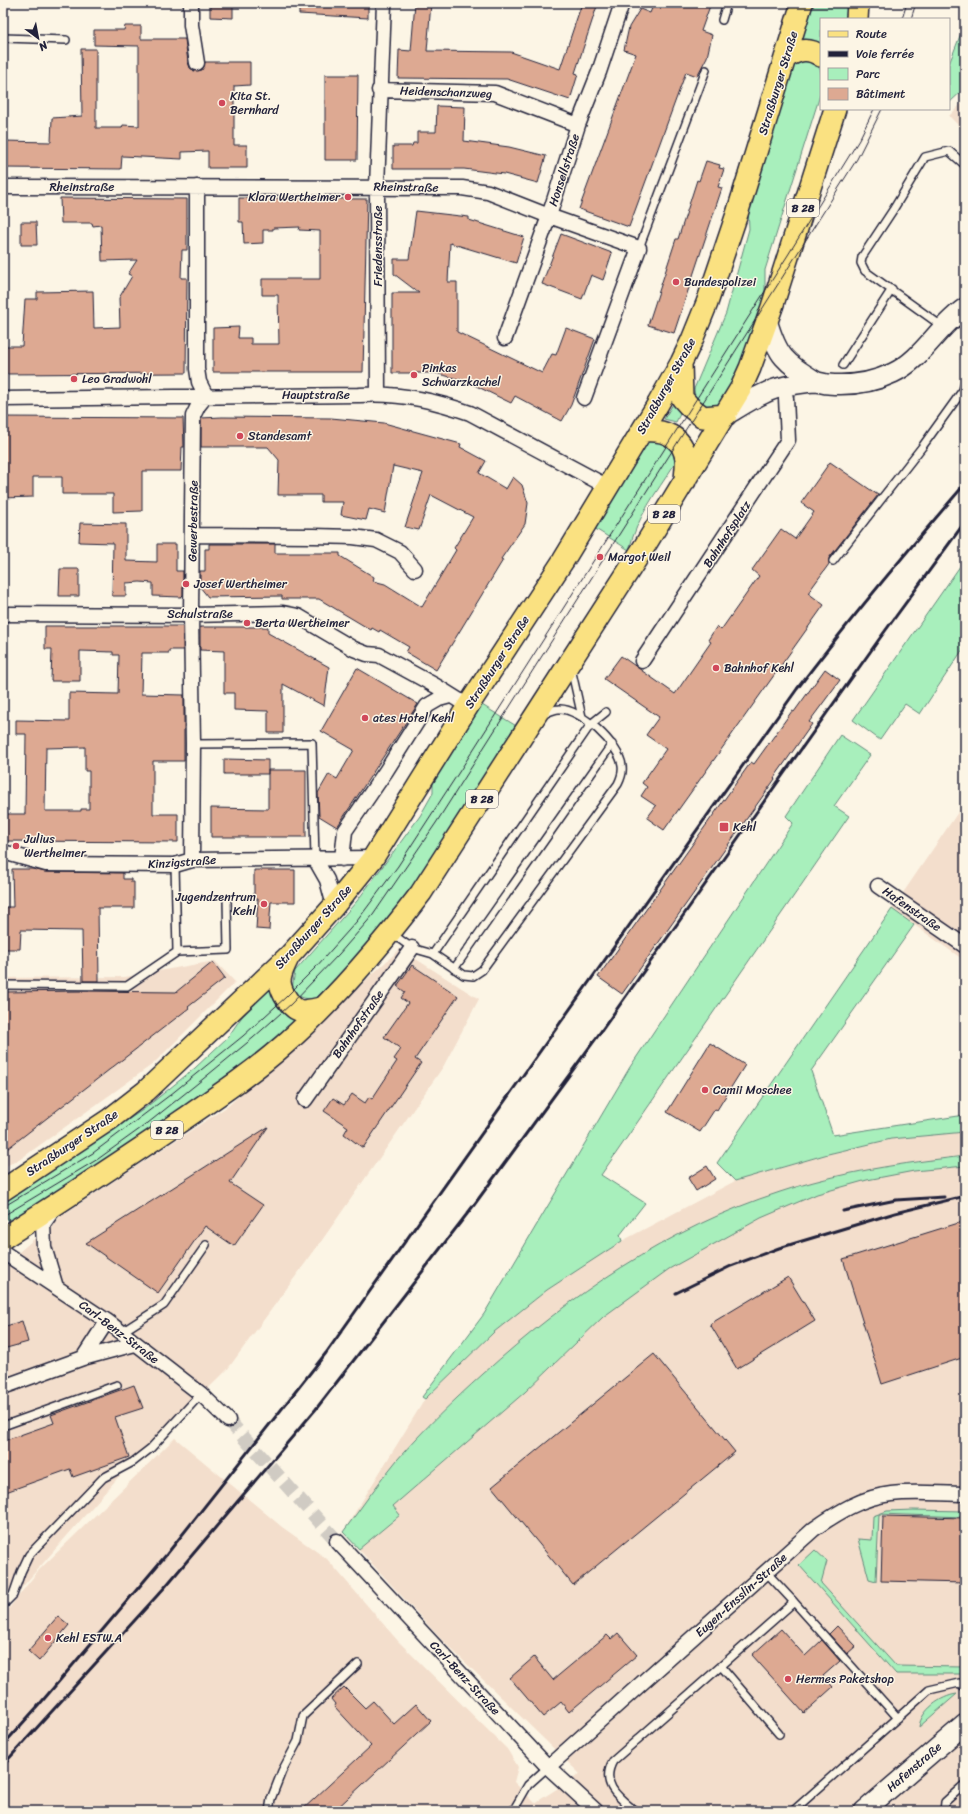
<svg xmlns="http://www.w3.org/2000/svg" width="968" height="1814" font-family="Sriracha,sans-serif">
	<rect width="100%" height="100%" fill="#fcf5e5"/>
	<filter id="ink" filterUnits="userSpaceOnUse"><feTurbulence type="fractalNoise" baseFrequency=".025" numOctaves="2"/><feDisplacementMap in="SourceGraphic" scale="8" xChannelSelector="R" yChannelSelector="G"/><feConvolveMatrix kernelMatrix="1 2 1 2 8 2 1 2 1" color-interpolation-filters="sRGB"/></filter>
	<g filter="url(#ink)">
		<!-- built -->
		<path fill="#f3decc" d="M 965,100 L 965,132 L 949,116 Z
			M 965,802 L 965,961 L 892,909 Z
			M 400,949 L 479,999 L 443,1067 L 320,1243 L 227,1370 L 122,1473 L 3,1609 L 3,1262 L 12,1258 L 61,1216 L 228,1106 Z
			M 215,961 L 235,982 L 153,1064 L 19,1160 L 3,1167 L 3,978 L 125,977 Z
			M 965,1132 L 965,1811 L 3,1811 L 3,1616 L 38,1571 L 175,1438 L 282,1527 L 327,1559 L 398,1641 L 507,1749 L 518,1767 L 514,1782 L 535,1803 L 580,1774 L 441,1639 L 343,1532 L 425,1399 L 494,1332 L 547,1290 L 622,1241 L 735,1181 L 828,1154 L 891,1139 Z"/>
		<!-- green -->
		<path fill="#a8efbc" stroke="#65887c" d="M 812,3 L 847,3 L 846,19 L 821,19 L 821,44 L 802,39 Z
			M 965,23 L 965,88 L 949,103 L 949,64 Z
			M 811,60 C 825,70 821,76 821,92 L 765,270 L 765,299 L 738,371 L 722,404 L 704,408 L 695,397 L 694,389 L 726,313 L 749,229 L 748,206 L 791,68 L 800,62 Z
			M 676,399 L 680,414 L 676,422 L 664,419 Z
			M 660,438 L 678,456 L 674,465 C 656,493 637,517 629,550 L 594,528 L 646,445 L 651,440 Z
			M 965,559 L 965,646 L 920,714 L 905,704 L 880,740 L 853,720 Z
			M 482,705 L 518,727 C 468,802 422,882 362,951 C 348,968 331,983 315,999 C 305,999 298,998 292,989 L 295,971 L 357,901 L 420,816 L 433,793 L 433,782 Z
			M 840,735 L 870,755 L 834,806 L 849,816 L 601,1175 L 645,1203 L 620,1235 L 622,1241 L 547,1290 L 494,1332 L 425,1399 L 422,1397 L 484,1314 L 630,1067 L 793,823 L 786,816 Z
			M 892,909 L 914,925 L 811,1071 L 833,1135 L 965,1115 L 965,1132 L 891,1139 L 828,1154 L 735,1181 L 717,1163 Z
			M 269,987 L 274,996 L 297,1019 L 259,1055 L 151,1132 L 15,1218 L 7,1220 L 3,1217 C 3,1206 7,1200 15,1193 L 94,1143 L 144,1109 L 195,1068 L 228,1037 L 241,1018 Z
			M 965,1156 L 965,1166 L 914,1171 L 867,1180 L 817,1194 L 761,1218 L 669,1269 L 603,1317 L 525,1392 L 393,1506 L 400,1515 L 359,1549 L 343,1532 C 361,1508 378,1483 397,1460 C 424,1429 453,1401 483,1374 C 569,1296 668,1228 780,1192 C 840,1172 903,1163 965,1156 Z
			M 913,1510 L 965,1511 L 965,1517 L 879,1514 L 876,1581 L 869,1579 L 858,1539 L 872,1540 L 873,1516 L 887,1511 Z
			M 815,1550 L 827,1561 L 821,1583 L 896,1666 L 965,1667 L 965,1674 L 896,1674 L 799,1565 Z
			M 957,1694 L 919,1727 C 921,1710 941,1696 957,1694 Z"/>
		<!-- building -->
		<path fill="#dda992" stroke="#22223b" fill-rule="evenodd" d="M 210,3 L 233,3 L 233,18 L 210,17 Z
			M 299,3 L 368,3 L 368,18 L 299,14 Z
			M 415,3 L 431,3 L 427,51 L 511,52 L 560,69 L 582,3 L 598,3 L 575,73 L 578,74 L 570,100 L 507,79 L 398,78 L 399,50 L 411,51 Z
			M 654,3 L 711,3 L 701,31 L 712,35 L 707,57 L 697,76 L 686,72 L 629,227 L 579,209 L 636,54 L 624,50 L 629,27 L 640,9 L 650,13 Z
			M 125,26 L 141,26 L 141,39 L 185,39 L 188,62 L 190,68 L 194,71 L 202,70 L 205,62 L 250,62 L 250,85 L 234,86 L 234,145 L 247,145 L 247,168 L 208,168 L 208,151 L 182,152 L 182,159 L 122,156 L 121,169 L 3,168 L 3,141 L 51,142 L 52,118 L 82,116 L 81,49 L 96,49 L 96,128 L 122,128 L 123,125 L 139,126 L 139,46 L 94,45 L 94,30 L 124,30 Z
			M 325,75 L 358,75 L 357,160 L 325,160 Z
			M 437,106 L 465,107 L 464,141 L 509,147 L 546,156 L 538,183 L 504,174 L 464,169 L 393,169 L 393,146 L 412,146 L 413,143 L 417,143 L 417,132 L 436,132 Z
			M 706,161 L 720,165 L 719,168 L 724,169 L 718,187 L 722,188 L 674,333 L 648,325 L 676,239 L 678,239 L 697,180 L 699,181 Z
			M 60,198 L 187,199 L 187,250 L 182,250 L 181,278 L 187,278 L 186,373 L 3,374 L 3,346 L 22,346 L 25,299 L 37,299 L 37,292 L 93,291 L 94,328 L 120,327 L 119,298 L 132,276 L 128,274 L 137,260 L 102,261 L 101,225 L 93,226 L 92,223 L 61,223 Z
			M 239,198 L 367,199 L 363,372 L 213,372 L 213,328 L 239,327 L 238,338 L 251,338 L 251,344 L 279,344 L 278,295 L 262,295 L 262,279 L 320,279 L 320,231 L 299,230 L 300,227 L 273,228 L 273,230 L 263,230 L 263,243 L 244,244 L 243,222 L 239,222 Z
			M 416,211 L 469,217 L 469,220 L 524,237 L 516,263 L 450,243 L 448,282 L 457,282 L 457,332 L 542,373 L 552,354 L 556,355 L 566,328 L 595,339 L 571,405 L 562,421 L 515,396 L 511,403 L 466,381 L 435,373 L 392,373 L 392,293 L 419,293 L 394,274 L 394,259 L 409,259 Z
			M 21,222 L 36,222 L 37,245 L 21,245 Z
			M 561,234 L 612,253 L 603,280 L 591,275 L 582,299 L 542,284 Z
			M 3,417 L 183,418 L 184,447 L 182,447 L 181,471 L 142,471 L 142,511 L 113,512 L 113,494 L 62,494 L 62,477 L 33,477 L 33,497 L 3,498 Z
			M 222,417 L 331,418 L 384,423 L 461,444 L 460,447 L 486,461 L 479,473 L 506,489 L 513,477 L 522,485 L 528,503 L 525,524 L 501,559 L 503,560 L 436,670 L 406,652 L 409,647 L 380,630 L 379,632 L 372,628 L 371,630 L 319,599 L 282,599 L 282,596 L 208,597 L 200,587 L 200,571 L 205,571 L 205,549 L 209,549 L 209,544 L 275,544 L 275,553 L 340,553 L 340,556 L 374,577 L 373,581 L 385,584 L 422,607 L 456,550 L 454,548 L 473,517 L 431,495 L 419,530 L 405,527 L 423,473 L 393,466 L 385,513 L 369,509 L 366,520 L 341,515 L 343,502 L 321,502 L 321,495 L 278,495 L 279,460 L 268,447 L 201,447 L 201,418 Z
			M 830,462 L 878,495 L 829,558 L 829,564 L 808,593 L 824,605 L 664,830 L 647,818 L 656,806 L 641,796 L 647,787 L 642,783 L 666,749 L 646,735 L 659,717 L 604,679 L 621,656 L 675,694 L 711,642 L 708,640 L 717,626 L 721,630 L 759,576 L 752,570 L 781,529 L 795,539 L 814,512 L 801,503 Z
			M 80,523 L 126,524 L 126,561 L 157,562 L 157,544 L 176,544 L 176,571 L 183,571 L 183,595 L 181,597 L 153,596 L 153,583 L 140,582 L 126,583 L 126,596 L 112,596 L 113,543 L 79,542 Z
			M 60,569 L 79,569 L 79,596 L 59,596 Z
			M 45,626 L 183,626 L 183,650 L 169,650 L 169,653 L 142,653 L 141,694 L 184,695 L 184,761 L 153,761 L 153,814 L 178,814 L 178,842 L 3,841 L 3,814 L 25,814 L 26,734 L 16,734 L 16,720 L 69,721 L 69,693 L 118,694 L 119,655 L 113,655 L 113,652 L 80,651 L 80,681 L 51,681 L 52,649 L 45,649 ZM 85,747 L 85,771 L 89,771 L 89,809 L 81,809 L 81,811 L 45,811 L 46,748 Z
			M 200,627 L 268,627 L 268,633 L 329,667 L 324,706 L 283,684 L 283,733 L 268,733 L 268,711 L 234,710 L 234,693 L 224,693 L 224,651 L 200,650 Z
			M 357,668 L 418,704 L 337,827 L 319,816 L 318,793 L 329,774 L 337,779 L 354,750 L 321,731 Z
			M 825,669 L 840,680 L 809,722 L 812,724 L 774,778 L 775,779 L 622,994 L 598,977 L 751,762 L 754,764 L 792,711 L 794,712 Z
			M 224,759 L 268,760 L 268,774 L 224,774 Z
			M 268,770 L 306,770 L 306,837 L 211,837 L 211,808 L 268,809 Z
			M 12,869 L 32,869 L 46,872 L 123,873 L 123,879 L 131,879 L 131,882 L 134,882 L 134,908 L 98,908 L 99,981 L 83,981 L 82,931 L 21,930 L 20,949 L 3,949 L 3,907 L 13,907 Z
			M 254,870 L 295,870 L 295,902 L 271,902 L 269,930 L 256,929 L 258,899 L 254,899 Z
			M 213,962 L 225,978 L 188,1007 L 189,1008 L 3,1152 L 3,992 L 83,991 L 176,992 Z
			M 412,965 L 458,996 L 415,1059 L 421,1063 L 363,1148 L 344,1134 L 348,1127 L 324,1111 L 333,1098 L 344,1105 L 352,1094 L 365,1103 L 369,1097 L 372,1099 L 397,1061 L 394,1059 L 401,1049 L 384,1037 L 408,1003 L 401,998 L 405,992 L 397,986 Z
			M 710,1043 L 745,1065 L 717,1110 L 715,1109 L 700,1132 L 667,1112 Z
			M 268,1127 L 230,1183 L 263,1205 L 234,1246 L 205,1226 L 158,1293 L 86,1243 Z
			M 707,1166 L 715,1179 L 696,1191 L 688,1178 Z
			M 965,1221 L 965,1357 L 882,1384 L 843,1259 Z
			M 788,1277 L 815,1321 L 737,1369 L 710,1324 Z
			M 22,1321 L 28,1342 L 3,1349 L 3,1327 Z
			M 654,1354 L 735,1452 L 573,1585 L 492,1487 Z
			M 134,1385 L 143,1408 L 115,1417 L 129,1457 L 73,1477 L 70,1469 L 3,1493 L 3,1441 L 54,1423 L 51,1415 Z
			M 883,1516 L 965,1518 L 965,1583 L 881,1581 Z
			M 58,1616 L 69,1625 L 39,1661 L 28,1651 Z
			M 837,1626 L 856,1646 L 847,1654 L 829,1634 Z
			M 781,1629 L 805,1656 L 822,1640 L 840,1661 L 823,1676 L 833,1687 L 804,1713 L 752,1655 Z
			M 618,1633 L 637,1655 L 569,1712 L 561,1702 L 543,1717 L 510,1678 L 534,1657 L 553,1680 L 607,1635 L 611,1639 Z
			M 344,1687 L 365,1708 L 373,1701 L 394,1724 L 416,1704 L 431,1721 L 334,1811 L 301,1811 L 371,1746 L 334,1706 L 335,1704 L 331,1699 Z"/>
		<g fill="none" stroke-linecap="round" stroke-linejoin="round">
			<!-- street-tunnel -->
			<path stroke="#d0cbc3" stroke-width="14" stroke-dasharray="14 7" stroke-linecap="butt" d="M 228,1420 L 337,1541"/>
			<defs>
				<path id="lane" d="M 722,20 L 727,3
					M 3,38 L 66,40
					M 639,248 L 706,70
					M 959,313 L 965,330
					M 943,327 L 865,271 L 861,263 L 862,257 L 893,210 L 925,157 L 949,151 L 965,165
					M 843,365 L 892,289
					M 833,561 L 922,447 L 963,390 L 965,381
					M 571,668 L 582,717
					M 193,744 L 312,743 L 315,859
					M 175,865 L 177,952 L 228,950 L 227,899
					M 391,933 L 412,948 L 433,954 L 464,975 L 473,976 L 482,970 L 618,784 C 621,778 623,772 622,766 C 620,745 580,708 559,709 C 553,709 547,713 542,715
					M 433,954 L 591,724 L 606,712
					M 454,969 L 612,744
					M 3,985 L 127,986 L 177,952
					M 122,1332 L 164,1305 L 206,1245
					M 3,1426 L 117,1385
					M 794,1602 L 898,1718
					M 3,1605 L 13,1595 L 21,1572 L 29,1555 L 103,1478 L 133,1462 L 151,1448 L 201,1394
					M 721,1666 L 779,1734
					M 269,1811 L 271,1799 L 282,1771 L 298,1741 L 303,1716 L 358,1664
					M 513,1811 L 528,1785 L 548,1767
					M 635,1811 C 618,1797 600,1784 613,1761 L 794,1602 L 766,1572
					M 793,1811 L 929,1690 L 959,1683 L 965,1687
					M 944,1811 L 945,1802 L 965,1784"/>
				<path id="street" d="M 191,3 L 191,25 L 197,63
					M 379,90 L 495,93 L 578,125
					M 3,187 L 462,188 L 488,192 L 549,216 L 639,248 L 584,398
					M 197,187 L 197,369 L 199,382 L 206,396
					M 505,338 L 549,216 L 578,125 L 599,72 L 622,3
					M 378,393 L 377,187 L 384,3
					M 3,399 L 359,395 C 397,392 434,400 470,413 L 608,487
					M 193,535 L 314,536 L 353,537 L 376,540 L 400,552 L 415,569
					M 3,614 L 191,615 L 283,613 L 298,616 L 354,649 L 367,654 L 379,655 L 436,686 L 468,706
					M 642,661 L 788,440 L 786,398
					M 3,852 L 46,864 L 175,865 L 192,860 L 373,858
					M 315,859 L 327,880 L 334,906
					M 342,859 L 345,831 L 386,771 L 427,706 L 439,699 L 450,696
					M 192,860 L 193,744 L 191,615 L 193,416 L 198,406 L 206,396
					M 878,886 L 965,946
					M 305,1100 L 412,948
					M 53,1210 L 43,1224 L 44,1247 L 56,1287
					M 3,1252 L 107,1321 L 201,1394 L 228,1420
					M 83,1358 L 107,1321
					M 3,1387 L 83,1358 L 135,1344
					M 337,1541 L 548,1767 L 596,1811
					M 548,1767 L 814,1529 C 837,1513 862,1497 891,1494 C 915,1491 941,1494 965,1494"/>
				<path id="secondary" d="M 767,320 C 778,358 785,362 817,382
					M 726,415 C 738,408 750,400 763,394 C 778,386 800,383 816,382 C 820,382 824,384 828,384 C 850,386 874,382 893,373 C 923,359 938,326 965,308
					M 864,1811 L 965,1724"/>
				<path id="primary" d="M 857,19 L 858,3
					M 785,58 C 798,50 808,47 821,56
					M 681,363 L 682,398 L 690,407 L 703,417 L 726,415
					M 642,431 C 663,429 683,436 686,459 C 687,466 685,474 685,481
					M 288,958 C 285,965 280,973 280,982 C 281,992 291,1010 302,1011 C 308,1011 316,1009 321,1008
					M 3,1190 L 110,1119 L 146,1091 L 290,955 L 334,906 L 373,858 L 468,706 L 563,561 L 658,404 L 681,363 L 692,340 L 707,303 L 737,214 L 802,3
					M 3,1238 C 59,1203 113,1167 168,1130 C 207,1103 249,1076 285,1044 C 336,999 380,947 421,893 L 644,547 L 741,388 L 750,368 L 772,307 L 835,109"/>
			</defs>
			<!-- lane casing -->
			<use href="#lane" stroke="#22223b" stroke-width="10"/>
			<!-- street casing -->
			<use href="#street" stroke="#22223b" stroke-width="17"/>
			<!-- secondary casing -->
			<use href="#secondary" stroke="#22223b" stroke-width="22"/>
			<!-- primary casing -->
			<use href="#primary" stroke="#22223b" stroke-width="24"/>
			<!-- lane -->
			<use href="#lane" stroke="#fcf5e5" stroke-width="7"/>
			<!-- street -->
			<use href="#street" stroke="#fcf5e5" stroke-width="14"/>
			<!-- secondary -->
			<use href="#secondary" stroke="#fcf5e5" stroke-width="19"/>
			<!-- primary -->
			<use href="#primary" stroke="#fae181" stroke-width="21"/>
			<!-- tram -->
			<path stroke="#22223b" stroke-width="1" d="M 902,19 L 907,3
				M 911,19 L 916,3
				M 3,1207 L 93,1153 L 170,1095 L 243,1036 L 286,997 L 316,967 L 357,921 L 398,866 L 461,769 L 788,255 L 859,140 L 874,109
				M 3,1216 L 98,1159 L 148,1123 L 203,1079 L 253,1038 L 291,1004 L 339,954 L 373,915 L 436,823 L 780,281 L 857,159 L 882,109"/>
			<!-- rail -->
			<path stroke="#22223b" stroke-width="3" d="M 843,1211 L 896,1200 L 944,1197
				M 676,1293 L 731,1266 L 779,1248 L 895,1213 L 965,1196
				M 3,1745 L 38,1706 L 167,1554 L 326,1353 L 797,689 C 850,619 907,551 965,484
				M 3,1765 L 165,1587 L 316,1409 L 474,1205 L 597,1037 L 880,638 L 965,522"/>
		</g>
	</g>
	<!-- markers -->
	<g fill="#d1495b" stroke="#fcf5e5" stroke-width="1.5">
		<circle cx="222" cy="103" r="4"/>
		<circle cx="348" cy="197" r="4"/>
		<circle cx="676" cy="282" r="4"/>
		<circle cx="414" cy="375" r="4"/>
		<circle cx="74" cy="379" r="4"/>
		<circle cx="240" cy="436" r="4"/>
		<circle cx="600" cy="557" r="4"/>
		<circle cx="186" cy="584" r="4"/>
		<circle cx="247" cy="623" r="4"/>
		<circle cx="716" cy="668" r="4"/>
		<circle cx="365" cy="718" r="4"/>
		<rect x="719" y="822" width="10" height="10" rx="2"/>
		<circle cx="16" cy="846" r="4"/>
		<circle cx="264" cy="904" r="4"/>
		<circle cx="705" cy="1090" r="4"/>
		<circle cx="48" cy="1638" r="4"/>
		<circle cx="788" cy="1679" r="4"/>
	</g>
	<g text-anchor="middle" dominant-baseline="central" stroke-width="3" stroke-linejoin="round" paint-order="stroke">
		<!-- shield labels -->
		<g fill="#fcf5e5" stroke="#63616e" stroke-width="1">
			<rect x="787" y="199" width="32" height="18" rx="3"/>
			<rect x="648" y="505" width="32" height="18" rx="3"/>
			<rect x="466" y="790" width="32" height="18" rx="3"/>
			<rect x="151" y="1121" width="32" height="18" rx="3"/>
		</g>
		<g font-size="11" font-weight="bold" fill="#22223b">
			<text x="803" y="208">B 28</text>
			<text x="664" y="514">B 28</text>
			<text x="482" y="799">B 28</text>
			<text x="167" y="1130">B 28</text>
		</g>
		<!-- street labels -->
		<g font-size="12" fill="#22223b" stroke="#fcf5e5">
			<text transform="translate(778 83) rotate(-73)">Straßburger Straße</text>
			<text transform="translate(446 92) rotate(2)">Heidenschanzweg</text>
			<text transform="translate(564 170) rotate(-72)">Honsellstraße</text>
			<text x="82" y="187">Rheinstraße</text>
			<text transform="translate(406 187) rotate(1)">Rheinstraße</text>
			<text transform="translate(378 246) rotate(-90)">Friedensstraße</text>
			<text transform="translate(666 386) rotate(-61)">Straßburger Straße</text>
			<text x="316" y="395">Hauptstraße</text>
			<text transform="translate(193 521) rotate(-89)">Gewerbestraße</text>
			<text transform="translate(727 534) rotate(-57)">Bahnhofsplatz</text>
			<text x="200" y="614">Schulstraße</text>
			<text transform="translate(497 662) rotate(-57)">Straßburger Straße</text>
			<text transform="translate(182 862) rotate(-4)">Kinzigstraße</text>
			<text transform="translate(912 909) rotate(35)">Hafenstraße</text>
			<text transform="translate(313 927) rotate(-48)">Straßburger Straße</text>
			<text transform="translate(358 1024) rotate(-55)">Bahnhofstraße</text>
			<text transform="translate(72 1143) rotate(-34)">Straßburger Straße</text>
			<text transform="translate(119 1332) rotate(37)">Carl-Benz-Straße</text>
			<text transform="translate(741 1595) rotate(-42)">Eugen-Ensslin-Straße</text>
			<text transform="translate(465 1678) rotate(47)">Carl-Benz-Straße</text>
			<text transform="translate(914 1767) rotate(-41)">Hafenstraße</text>
		</g>
		<!-- poi labels -->
		<g font-size="12" fill="#22223b" stroke="#fcf5e5" text-anchor="start">
			<text x="230" y="96">Kita St.<tspan x="230" dy="14">Bernhard</tspan></text>
			<text x="340" y="197" text-anchor="end">Klara Wertheimer</text>
			<text x="684" y="282">Bundespolizei</text>
			<text x="422" y="368">Pinkas<tspan x="422" dy="14">Schwarzkachel</tspan></text>
			<text x="82" y="379">Leo Gradwohl</text>
			<text x="248" y="436">Standesamt</text>
			<text x="608" y="557">Margot Weil</text>
			<text x="194" y="584">Josef Wertheimer</text>
			<text x="255" y="623">Berta Wertheimer</text>
			<text x="724" y="668">Bahnhof Kehl</text>
			<text x="373" y="718">ates Hotel Kehl</text>
			<text x="733" y="827">Kehl</text>
			<text x="24" y="839">Julius<tspan x="24" dy="14">Wertheimer</tspan></text>
			<text x="256" y="897" text-anchor="end">Jugendzentrum<tspan x="256" dy="14">Kehl</tspan></text>
			<text x="713" y="1090">Camii Moschee</text>
			<text x="56" y="1638">Kehl ESTW.A</text>
			<text x="796" y="1679">Hermes Paketshop</text>
		</g>
	</g>
	<!-- margin -->
	<rect width="968" height="1814" fill="none" stroke="#fcf5e5" stroke-width="16"/>
	<rect x="8" y="8" width="952" height="1798" fill="none" stroke="#22223b" stroke-width="1.5" filter="url(#ink)"/>
	<!-- legend -->
	<rect x="820" y="18" width="130" height="92" fill="#fcf5e5" stroke="#a5a1a1"/>
	<rect x="828" y="31" width="20" height="6" fill="#fae181" stroke="#a5a1a1"/>
	<text x="856" y="38" font-size="12" fill="#22223b">Route</text>
	<rect x="828" y="51" width="20" height="6" fill="#22223b" stroke="#a5a1a1"/>
	<text x="856" y="58" font-size="12" fill="#22223b">Voie ferrée</text>
	<rect x="828" y="68" width="20" height="12" fill="#a8efbc" stroke="#a5a1a1"/>
	<text x="856" y="78" font-size="12" fill="#22223b">Parc</text>
	<rect x="828" y="88" width="20" height="12" fill="#dda992" stroke="#a5a1a1"/>
	<text x="856" y="98" font-size="12" fill="#22223b">Bâtiment</text>
	<!-- north arrow -->
	<g transform="translate(38 38) rotate(148)" stroke="#fcf5e5" stroke-width="3" paint-order="stroke">
	<path d="M0-3L7 15L0 10L-7 15Z" fill="#22223b"/>
	<text y="-6" font-size="11" font-weight="bold" text-anchor="middle" fill="#22223b">N</text>
	</g>
</svg>
